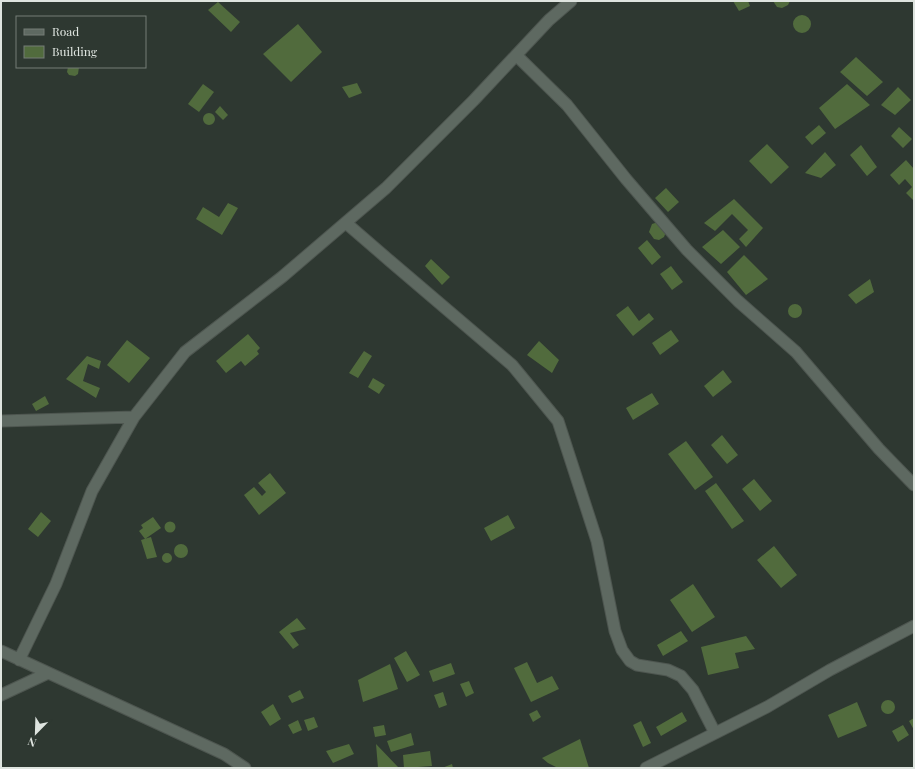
<svg xmlns="http://www.w3.org/2000/svg" width="915" height="769" font-family="'Playfair Display',serif">
	<rect width="100%" height="100%" fill="#2e3831"/>
	<!-- building -->
	<path fill="#516b3d" d="M 733,1 L 748,1 L 750,6 L 739,11 Z
		M 773,1 L 790,1 L 788,5 L 782,8 L 777,7 Z
		M 218,2 L 240,22 L 231,32 L 208,10 Z
		M793 24a9 9 0 1 1 18 0a9 9 0 1 1-18 0Z
		M 298,24 L 322,52 L 291,82 L 263,54 Z
		M 856,57 L 883,82 L 867,96 L 840,72 Z
		M 68,67 L 79,67 L 78,74 L 75,76 L 69,75 L 67,72 Z
		M 357,83 L 362,93 L 349,98 L 342,87 Z
		M 203,84 L 214,92 L 199,112 L 188,104 Z
		M 847,84 L 870,105 L 835,129 L 819,108 Z
		M 898,87 L 911,100 L 895,115 L 881,105 Z
		M 220,106 L 228,115 L 223,120 L 215,112 Z
		M203 119a6 6 0 1 1 12 0a6 6 0 1 1-12 0Z
		M 819,125 L 826,133 L 812,145 L 805,137 Z
		M 899,127 L 912,139 L 903,148 L 891,136 Z
		M 767,144 L 789,167 L 771,184 L 749,161 Z
		M 861,145 L 877,167 L 867,176 L 850,155 Z
		M 825,152 L 836,165 L 821,178 L 805,173 Z
		M 906,160 L 914,169 L 914,201 L 906,193 L 912,187 L 905,179 L 899,185 L 890,175 Z
		M 666,188 L 679,202 L 668,212 L 655,198 Z
		M 734,199 L 763,228 L 746,247 L 739,239 L 748,230 L 732,214 L 715,231 L 704,223 Z
		M 228,203 L 238,208 L 222,235 L 196,219 L 203,207 L 219,217 Z
		M 658,222 L 666,232 L 664,237 L 659,240 L 654,239 L 649,232 L 652,224 Z
		M 723,230 L 740,247 L 721,264 L 702,247 Z
		M 647,240 L 661,257 L 652,265 L 638,248 Z
		M 744,255 L 768,279 L 746,295 L 727,272 Z
		M 431,259 L 450,277 L 442,285 L 425,266 Z
		M 671,266 L 683,282 L 672,290 L 660,274 Z
		M 870,279 L 874,292 L 856,304 L 848,295 Z
		M788 311a7 7 0 1 1 14 0a7 7 0 1 1-14 0Z
		M 628,306 L 639,321 L 649,313 L 654,319 L 633,336 L 616,315 Z
		M 671,330 L 679,341 L 660,355 L 652,343 Z
		M 248,334 L 260,348 L 257,351 L 259,354 L 245,366 L 241,361 L 226,373 L 216,361 Z
		M 127,340 L 150,358 L 129,383 L 107,365 Z
		M 539,341 L 559,360 L 552,373 L 527,355 Z
		M 364,351 L 372,356 L 358,378 L 349,373 Z
		M 87,356 L 101,361 L 99,369 L 88,364 L 83,381 L 100,388 L 96,398 L 66,379 Z
		M 723,370 L 732,382 L 713,397 L 704,386 Z
		M 373,378 L 385,385 L 379,394 L 368,387 Z
		M 652,393 L 659,404 L 633,420 L 626,408 Z
		M 45,396 L 49,404 L 36,411 L 32,404 Z
		M 722,435 L 738,455 L 727,464 L 711,445 Z
		M 686,441 L 713,477 L 695,490 L 668,454 Z
		M 270,473 L 286,493 L 259,515 L 244,495 L 254,487 L 262,496 L 266,492 L 258,483 Z
		M 754,479 L 772,501 L 760,511 L 742,489 Z
		M 716,483 L 744,521 L 732,529 L 705,491 Z
		M 41,512 L 51,521 L 38,537 L 28,529 Z
		M 508,515 L 515,528 L 491,541 L 484,528 Z
		M 153,517 L 161,528 L 145,539 L 139,531 L 143,528 L 141,525 Z
		M164.5 527a5.5 5.5 0 1 1 11 0a5.5 5.5 0 1 1-11 0Z
		M 151,537 L 157,557 L 147,559 L 141,540 Z
		M174 551a7 7 0 1 1 14 0a7 7 0 1 1-14 0Z
		M 774,546 L 797,575 L 781,588 L 757,560 Z
		M162 558a5 5 0 1 1 10 0a5 5 0 1 1-10 0Z
		M 693,584 L 715,617 L 692,632 L 670,600 Z
		M 297,618 L 306,629 L 290,633 L 299,645 L 293,649 L 279,632 Z
		M 681,631 L 688,641 L 663,656 L 657,645 Z
		M 746,636 L 755,649 L 735,653 L 739,668 L 708,675 L 701,647 Z
		M 406,651 L 420,675 L 407,682 L 394,658 Z
		M 527,662 L 537,683 L 552,676 L 559,689 L 531,702 L 514,668 Z
		M 451,663 L 455,674 L 433,682 L 429,671 Z
		M 390,664 L 398,689 L 363,702 L 358,680 Z
		M 469,681 L 474,693 L 466,697 L 460,684 Z
		M 300,690 L 304,698 L 292,703 L 288,696 Z
		M 443,692 L 447,705 L 439,708 L 434,695 Z
		M881 707a7 7 0 1 1 14 0a7 7 0 1 1-14 0Z
		M 857,702 L 867,726 L 838,738 L 828,715 Z
		M 273,704 L 281,719 L 270,726 L 261,712 Z
		M 537,710 L 541,717 L 533,722 L 529,714 Z
		M 682,712 L 687,721 L 661,736 L 656,727 Z
		M 314,717 L 318,727 L 308,731 L 304,720 Z
		M 914,718 L 914,730 L 909,721 Z
		M 298,720 L 302,730 L 293,734 L 288,725 Z
		M 641,721 L 651,743 L 643,747 L 633,725 Z
		M 384,725 L 386,735 L 375,737 L 373,727 Z
		M 903,725 L 909,735 L 898,742 L 892,731 Z
		M 411,733 L 414,745 L 391,752 L 387,741 Z
		M 580,739 L 589,768 L 558,768 L 548,763 L 542,758 Z
		M 349,744 L 354,754 L 333,763 L 326,751 Z
		M 376,744 L 398,767 L 378,768 Z
		M 430,751 L 432,766 L 404,768 L 403,755 Z
		M 452,764 L 453,768 L 442,768 Z"/>
	<g fill="none" stroke-linecap="round" stroke-linejoin="round">
		<defs>
			<path id="minor" d="M 516,55 L 567,105 L 626,179 L 687,250 L 738,301 L 796,352 L 879,449 L 914,485
				M 346,223 L 390,261 L 512,365 L 558,421 L 597,541 L 615,631 L 622,650 L 630,661 L 637,665 L 668,670 L 681,676 L 693,690 L 715,733
				M 1,421 L 134,417
				M 1,651 L 224,754 L 245,768
				M 19,660 L 56,584 L 92,491 L 134,417 L 185,352 L 282,277 L 386,188 L 474,100 L 549,20 L 571,1
				M 1,695 L 48,673
				M 646,768 L 767,707 L 830,670 L 914,626"/>
		</defs>
		<!-- minor casing -->
		<use href="#minor" stroke="#4e5650" stroke-width="13"/>
		<!-- minor -->
		<use href="#minor" stroke="#5e6961" stroke-width="11"/>
	</g>
	<!-- border -->
	<rect width="915" height="769" fill="none" stroke="#dee4df" stroke-width="4"/>
	<!-- legend -->
	<rect x="16" y="16" width="130" height="52" fill="#2e3831" stroke="#747d77"/>
	<rect x="24" y="29" width="20" height="6" fill="#5e6961" stroke="#747d77"/>
	<text x="52" y="36" font-size="12" fill="#dee4df">Road</text>
	<rect x="24" y="46" width="20" height="12" fill="#516b3d" stroke="#747d77"/>
	<text x="52" y="56" font-size="12" fill="#dee4df">Building</text>
	<!-- north arrow -->
	<g transform="translate(36 733) rotate(203)" stroke="#2e3831" stroke-width="3" paint-order="stroke">
	<path d="M0-3L7 15L0 10L-7 15Z" fill="#dee4df"/>
	<text y="-6" font-size="11" font-weight="bold" text-anchor="middle" fill="#dee4df">N</text>
	</g>
</svg>
